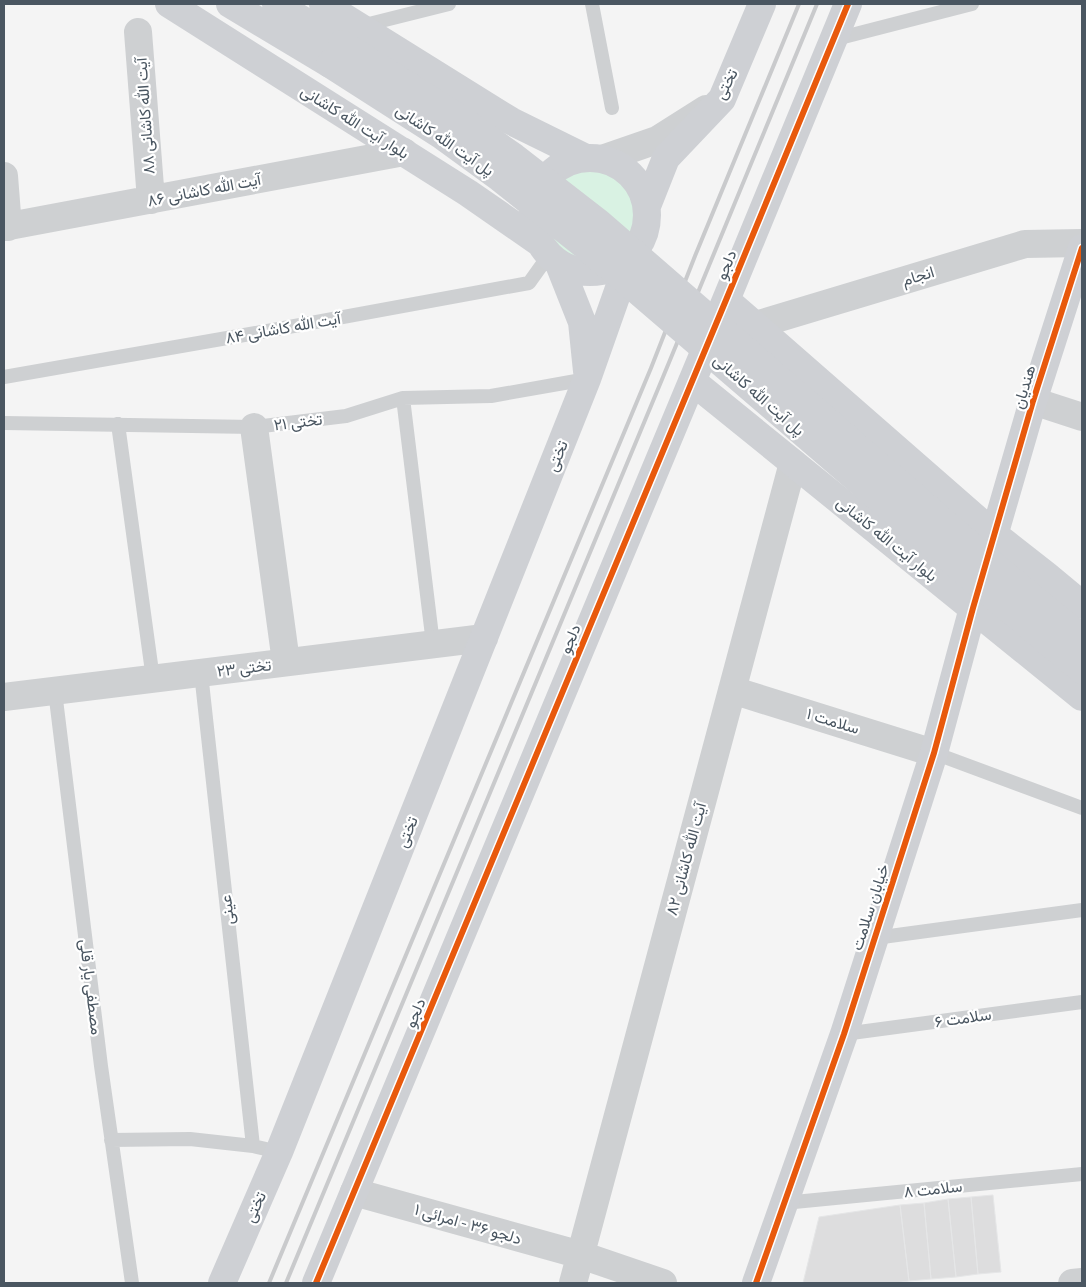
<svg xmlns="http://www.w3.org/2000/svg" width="1086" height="1287" font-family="Karla,Vazirmatn,sans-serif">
	<rect width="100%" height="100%" fill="#f4f4f4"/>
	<!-- green -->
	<path fill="#d9f2e3" d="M 591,169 L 606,172 L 618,180 L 628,190 L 634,204 L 635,218 L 632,233 L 624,245 L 584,261 L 569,257 L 556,247 L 547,234 L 562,178 L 575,171 Z"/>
	<!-- building -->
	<path fill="#ddddde" stroke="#e5e6e7" d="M 993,1195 L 1001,1272 L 978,1274 L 971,1197 Z
		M 971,1197 L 978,1274 L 956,1277 L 948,1199 Z
		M 948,1199 L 956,1277 L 931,1279 L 924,1203 Z
		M 924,1203 L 931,1279 L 909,1281 L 900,1205 Z
		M 900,1205 L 909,1281 L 895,1283 L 803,1283 L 819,1217 Z"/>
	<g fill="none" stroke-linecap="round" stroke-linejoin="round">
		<!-- lane -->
		<path stroke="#ced0d2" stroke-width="14" d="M 592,4 L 612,108
			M 361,26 L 449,4
			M 832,40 L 972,4
			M 4,377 L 250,334 L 529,283 L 549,255
			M 403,398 L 433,644
			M 4,423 L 254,427 L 346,416 L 403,398 L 491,396 L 587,379
			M 118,424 L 153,679
			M 201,673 L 253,1146
			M 55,691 L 101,1066 L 132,1283
			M 934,753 L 1082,808
			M 875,938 L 1082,910
			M 844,1034 L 1082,1002
			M 111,1140 L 190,1139 L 253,1146 L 279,1152
			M 784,1203 L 1082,1174"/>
		<!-- street -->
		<path stroke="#ced0d2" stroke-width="28" d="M 138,32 L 151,200
			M 602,159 L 657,140 L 706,109
			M 4,176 L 8,227
			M 4,227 L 404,152
			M 756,325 L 1025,244 L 1082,243
			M 1033,401 L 1082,417
			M 254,427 L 286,662
			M 732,690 L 934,753
			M 4,697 L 484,638
			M 354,1192 L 581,1255 L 663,1283
			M 573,1283 L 793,463
			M 1072,1283 L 1082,1282"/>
		<!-- secondary -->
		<path stroke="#ced0d4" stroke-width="28" d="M 169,4 L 468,193 L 540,243
			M 230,4 L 330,64
			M 276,4 L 342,44
			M 323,4 L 511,121 L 586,158
			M533 215a57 57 0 1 1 114 0a57 57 0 1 1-114 0Z
			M 647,206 L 666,158 L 722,99 L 762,4
			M 559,264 L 582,322 L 587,371
			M 726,300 L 995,535 L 1046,575 L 1082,605
			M 692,381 L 1082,697
			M 222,1283 L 279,1152 L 587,379 L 630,257
			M 316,1283 L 726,300 L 848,4
			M 756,1283 L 844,1034 L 934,753 L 973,608 L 1033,401 L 1082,248"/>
		<!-- rail -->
		<path stroke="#c9cacc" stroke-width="4" d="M 269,1283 L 651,368 L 695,256 L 799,4
			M 286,1283 L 663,377 L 817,4"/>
		<!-- secondary-bridge -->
		<path stroke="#ced0d4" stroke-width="28" d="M 342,44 L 453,114 L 514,157 L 599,223 L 1000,571 L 1082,638
			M 330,64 L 441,135 L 500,178 L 583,244 L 985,589 L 1082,670"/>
		<defs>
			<path id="cycleway" d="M 316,1283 L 726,300 L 848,4
				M 756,1283 L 844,1034 L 934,753 L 973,608 L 1033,401 L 1082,248"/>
		</defs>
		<!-- cycleway casing -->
		<use href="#cycleway" stroke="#fff" stroke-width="9"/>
		<!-- cycleway -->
		<use href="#cycleway" stroke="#e8590c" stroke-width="6"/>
	</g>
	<g text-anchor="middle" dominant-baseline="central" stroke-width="4.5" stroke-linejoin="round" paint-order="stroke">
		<!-- street labels -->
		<g font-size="16" fill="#4a5661" stroke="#fff">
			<text transform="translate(726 84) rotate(-63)">تختی</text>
			<text transform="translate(145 116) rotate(-94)">آیت الله کاشانی ۸۸</text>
			<text transform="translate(355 122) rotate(32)">بلوار آیت الله کاشانی</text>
			<text transform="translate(445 140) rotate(34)">پل آیت الله کاشانی</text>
			<text transform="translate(204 190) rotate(-11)">آیت الله کاشانی ۸۶</text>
			<text transform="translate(726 265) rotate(-68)">دلجو</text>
			<text transform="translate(918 276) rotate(-17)">انجام</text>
			<text transform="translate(283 328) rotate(-10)">آیت الله کاشانی ۸۴</text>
			<text transform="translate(1024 387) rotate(-73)">هندیان</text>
			<text transform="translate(759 395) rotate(41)">پل آیت الله کاشانی</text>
			<text transform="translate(298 422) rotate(-7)">تختی ۲۱</text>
			<text transform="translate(557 456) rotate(-68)">تختی</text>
			<text transform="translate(887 539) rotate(39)">بلوار آیت الله کاشانی</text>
			<text transform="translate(570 639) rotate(-67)">دلجو</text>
			<text transform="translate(244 668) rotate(-7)">تختی ۲۳</text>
			<text transform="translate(833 721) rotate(17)">سلامت ۱</text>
			<text transform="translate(407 832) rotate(-68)">تختی</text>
			<text transform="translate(686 859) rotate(-75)">آیت الله کاشانی ۸۲</text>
			<text transform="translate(870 907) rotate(-72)">خیابان سلامت</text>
			<text transform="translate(227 910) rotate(-96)">عینی</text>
			<text transform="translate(91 987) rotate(83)">مصطفی یار قلی</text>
			<text transform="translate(415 1013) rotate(-67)">دلجو</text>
			<text transform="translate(963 1018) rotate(-8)">سلامت ۶</text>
			<text transform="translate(933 1189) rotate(-6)">سلامت ۸</text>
			<text transform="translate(255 1207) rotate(-66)">تختی</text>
			<text transform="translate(468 1224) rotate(16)">دلجو ۳۶ - امرائی ۱</text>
		</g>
	</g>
	<!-- border -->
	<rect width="1086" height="1287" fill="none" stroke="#4a5661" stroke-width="10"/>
</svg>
